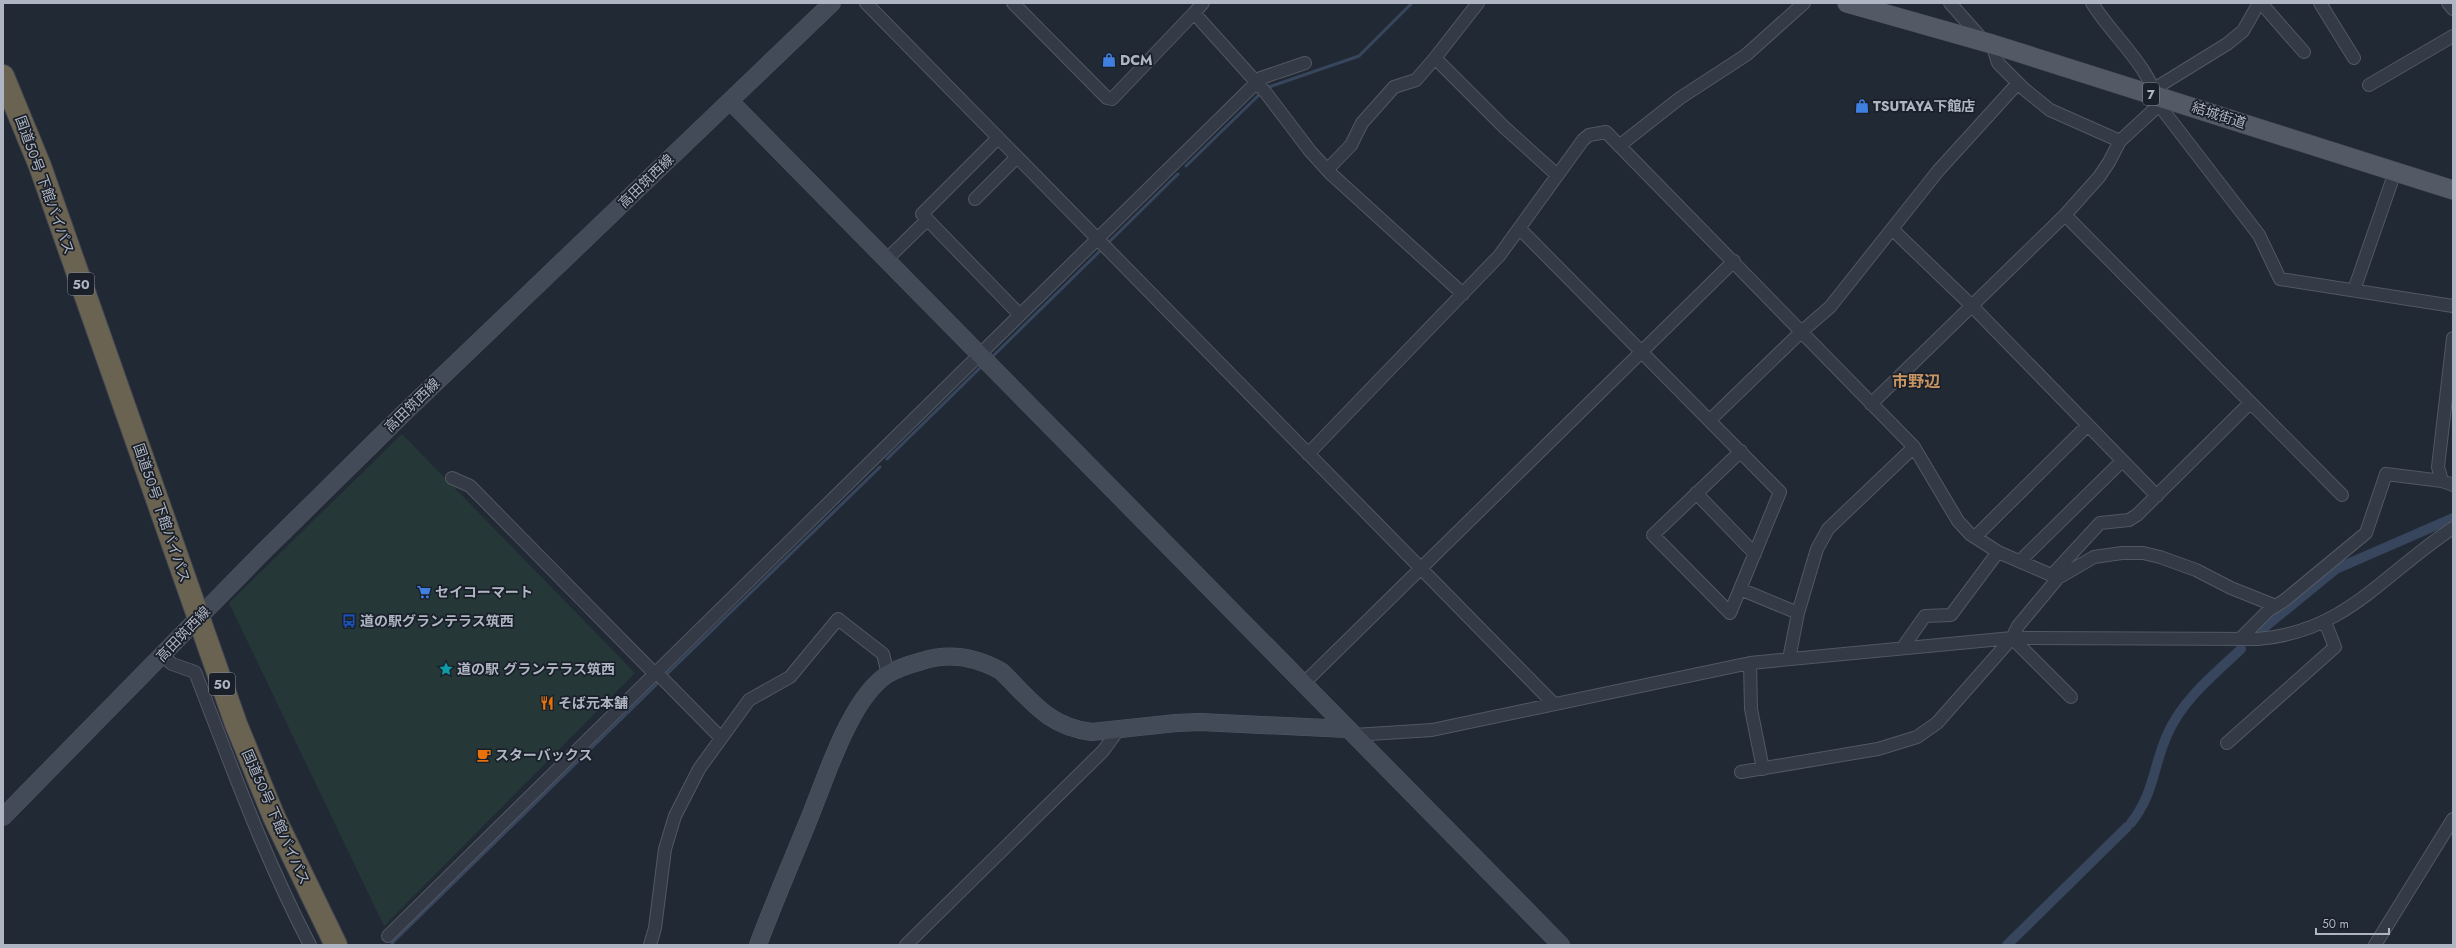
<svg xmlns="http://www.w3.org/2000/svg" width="2456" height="948" font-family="Jost,'Noto Sans JP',sans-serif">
	<rect width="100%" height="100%" fill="#212935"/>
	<!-- green -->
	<path fill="#263738" d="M 402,434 L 635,673 L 384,926 L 229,603 Z"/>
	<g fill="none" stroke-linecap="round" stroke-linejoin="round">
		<!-- stream -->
		<path stroke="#38465d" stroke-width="3" d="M 1266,88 L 1359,56 L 1412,3
			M 1186,166 L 1262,92
			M 1108,243 L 1178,174
			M 990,359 L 1102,249
			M 887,459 L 983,365
			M 665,676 L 880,467
			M 393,945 L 392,943 L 661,680"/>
		<!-- canal -->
		<path stroke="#38465d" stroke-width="10" d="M 2260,631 L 2336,569 L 2453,518
			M 2131,823 C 2155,792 2153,765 2168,733 C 2184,698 2214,675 2241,649
			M 2007,945 L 2127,827"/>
		<defs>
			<path id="street" d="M 866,3 L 1554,704
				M 1013,3 L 1107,98 L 1112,99 L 1194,13
				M 1203,3 L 1194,13 L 1266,93 L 1310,151 L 1330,173 L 1463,294
				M 1478,3 L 1435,58 L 1504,127 L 1557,175
				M 1950,3 L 1983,40
				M 2092,3 C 2114,38 2148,64 2159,105 L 2259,235 L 2280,279 L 2453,306
				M 2261,3 L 2304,52
				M 2320,3 L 2354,58
				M 2448,3 L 2453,9
				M 1992,44 L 1998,63 L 2024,89 L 2050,110 L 2120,141
				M 2369,85 L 2453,36
				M 2154,89 L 2227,44 L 2243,31 L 2259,3
				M 998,138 L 922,214 L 1020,315
				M 1619,146 L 1680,98 L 1746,55 L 1804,3
				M 1327,170 L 1351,145 L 1362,123 L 1394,87 L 1416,80 L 1435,58
				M 975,199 L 1017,157
				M 2065,215 L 2342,495
				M 1520,229 L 1780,492 L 1740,589 L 1798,613
				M 1892,229 L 1972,306 L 2157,496
				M 887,259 L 927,220
				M 2354,290 L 2395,172
				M 1871,404 L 2065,215 L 2099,177 L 2109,162 L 2120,141 L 2159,105
				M 1710,420 L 1800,333 L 1830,307 L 1938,171 L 2018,83
				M 1308,454 L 1499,256 L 1583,140 L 1589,135 L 1606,132 L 1914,447 L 1958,521 L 1970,534 L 1998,552 L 2058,578
				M 452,478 L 470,486 L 655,674
				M 2442,481 L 2438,467 L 2453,338
				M 1696,493 L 1755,554
				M 1975,537 L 2087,426
				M 2020,561 L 2122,461
				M 2052,575 L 2100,523 L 2129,520 L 2137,515 L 2250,403
				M 1740,589 L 1730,613 L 1653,535 L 1741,451
				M 2012,638 L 2071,697
				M 2240,639 L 2269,610 L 2285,600 L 2366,533 L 2386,474 L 2442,481 L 2453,485
				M 1903,647 L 1925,616 L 1951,615 L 1998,552
				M 162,655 L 172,664 L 195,672 C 231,765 264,857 310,945
				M 1789,659 L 1798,613 L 1817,549 L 1828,529 L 1914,447
				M 1750,663 L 1751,709 L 1763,769
				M 656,672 L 721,738
				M 1303,684 L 1734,261
				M 1354,735 L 1432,730 L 1750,663 L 2012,638 L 2258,639 C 2346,632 2384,573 2453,528
				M 2227,743 L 2335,647 L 2325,622
				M 1741,772 L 1878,749 L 1917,737 L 1937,723 L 2012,638 L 2018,626 L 2058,578 L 2094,557 L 2122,553 L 2143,553 L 2160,557 L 2196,570 L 2231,588 L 2276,606
				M 388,936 L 1256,83 L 1261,78 L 1305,63
				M 650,945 L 655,928 L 665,849 L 675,816 L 699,769 L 749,700 L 790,677 L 838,619 L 883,654 L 888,674
				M 906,945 L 1103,751 L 1119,729
				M 2375,945 L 2453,819"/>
			<path id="secondary" d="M 730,101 L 1561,945
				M 3,817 L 258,557 L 404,413 L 832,3
				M 758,945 C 774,902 792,861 809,819 C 826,778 850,698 888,674 C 898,668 911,664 922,661 C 949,652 976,657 1001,671 C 1031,700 1048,727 1092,732 L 1176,723 L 1200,722 L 1347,729"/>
			<path id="primary" d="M 1847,3 L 1992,44 L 2453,190"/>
			<path id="highway" d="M 3,76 L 40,166 L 236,724 L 274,817 L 336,945"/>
		</defs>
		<!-- street casing -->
		<use href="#street" stroke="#525863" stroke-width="14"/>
		<!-- secondary casing -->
		<use href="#secondary" stroke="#525863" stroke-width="18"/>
		<!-- primary casing -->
		<use href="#primary" stroke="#3e444f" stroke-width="20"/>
		<!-- highway casing -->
		<use href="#highway" stroke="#3f4550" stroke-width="24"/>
		<!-- street -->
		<use href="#street" stroke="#353b46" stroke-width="12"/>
		<!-- secondary -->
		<use href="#secondary" stroke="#434a58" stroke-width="17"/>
		<!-- primary -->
		<use href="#primary" stroke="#535a66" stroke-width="19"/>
		<!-- highway -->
		<use href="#highway" stroke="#6b6352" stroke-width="22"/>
	</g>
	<!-- icons -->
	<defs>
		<symbol id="shop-bare" viewBox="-9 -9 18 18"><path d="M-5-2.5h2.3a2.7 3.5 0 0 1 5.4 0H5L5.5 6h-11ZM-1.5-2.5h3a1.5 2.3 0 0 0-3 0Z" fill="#3f7fe0" stroke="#1a202a" stroke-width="2.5" paint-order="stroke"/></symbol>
		<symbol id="supermarket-bare" viewBox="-9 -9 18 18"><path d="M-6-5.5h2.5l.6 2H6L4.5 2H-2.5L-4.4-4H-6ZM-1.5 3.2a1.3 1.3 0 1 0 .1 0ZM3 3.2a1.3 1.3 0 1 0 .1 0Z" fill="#3f7fe0" stroke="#1a202a" stroke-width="2.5" paint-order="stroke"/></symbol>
		<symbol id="bus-bare" viewBox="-9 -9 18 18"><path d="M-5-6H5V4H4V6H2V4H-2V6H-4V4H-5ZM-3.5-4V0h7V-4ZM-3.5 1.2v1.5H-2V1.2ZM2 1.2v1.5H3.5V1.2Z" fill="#1a4fb4" stroke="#1a202a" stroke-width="2.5" paint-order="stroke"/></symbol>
		<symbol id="sight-bare" viewBox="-9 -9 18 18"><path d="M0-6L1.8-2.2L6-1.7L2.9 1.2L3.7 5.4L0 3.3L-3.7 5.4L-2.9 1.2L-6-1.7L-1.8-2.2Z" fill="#0f9aa8" stroke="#1a202a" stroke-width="2.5" paint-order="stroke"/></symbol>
		<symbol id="restaurant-bare" viewBox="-9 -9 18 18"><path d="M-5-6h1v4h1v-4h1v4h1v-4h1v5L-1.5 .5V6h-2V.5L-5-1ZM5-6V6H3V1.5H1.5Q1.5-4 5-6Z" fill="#e8710a" stroke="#1a202a" stroke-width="2.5" paint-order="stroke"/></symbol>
		<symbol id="cafe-bare" viewBox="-9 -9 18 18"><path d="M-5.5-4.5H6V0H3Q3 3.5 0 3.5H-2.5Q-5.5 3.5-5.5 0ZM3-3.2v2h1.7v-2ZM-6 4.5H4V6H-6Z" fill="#e8710a" stroke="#1a202a" stroke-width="2.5" paint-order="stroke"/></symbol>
	</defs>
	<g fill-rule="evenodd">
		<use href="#shop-bare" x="1099" y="50" width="20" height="20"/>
		<use href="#shop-bare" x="1852" y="96" width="20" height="20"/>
		<use href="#supermarket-bare" x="414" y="582" width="20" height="20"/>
		<use href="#bus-bare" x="339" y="611" width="20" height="20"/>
		<use href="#sight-bare" x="436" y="659" width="20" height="20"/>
		<use href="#restaurant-bare" x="537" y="693" width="20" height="20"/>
		<use href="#cafe-bare" x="474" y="745" width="20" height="20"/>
	</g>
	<g text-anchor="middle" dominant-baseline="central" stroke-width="3.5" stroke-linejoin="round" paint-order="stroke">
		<!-- shield labels -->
		<g fill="#1a202a" stroke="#828894" stroke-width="1">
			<rect x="2143" y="83" width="16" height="22" rx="3"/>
			<rect x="68" y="273" width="26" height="22" rx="3"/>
			<rect x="209" y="673" width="26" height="22" rx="3"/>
		</g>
		<g font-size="13" font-weight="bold" fill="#afb5c2">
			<text x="2151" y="94">7</text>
			<text x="81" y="284">50</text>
			<text x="222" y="684">50</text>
		</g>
		<!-- poi labels -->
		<g font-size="14" font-weight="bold" fill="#afb5c2" stroke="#1a202a" text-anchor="start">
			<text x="1120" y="60">DCM</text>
			<text x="1873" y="106">TSUTAYA下館店</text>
			<text x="435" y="592">セイコーマート</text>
			<text x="360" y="621">道の駅グランテラス筑西</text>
			<text x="457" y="669">道の駅 グランテラス筑西</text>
			<text x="558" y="703">そば元本舗</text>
			<text x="495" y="755">スターバックス</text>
		</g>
		<!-- street labels -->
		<g font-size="14" fill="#afb5c2" stroke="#1a202a">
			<text transform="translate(2219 115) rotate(18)">結城街道</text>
			<text transform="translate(646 181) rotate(-44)">高田筑西線</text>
			<text transform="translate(45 185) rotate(70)">国道50号 下館バイパス</text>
			<text transform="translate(412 405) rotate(-44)">高田筑西線</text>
			<text transform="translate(162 513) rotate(71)">国道50号 下館バイパス</text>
			<text transform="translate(183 634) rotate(-46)">高田筑西線</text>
			<text transform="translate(276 817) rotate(66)">国道50号 下館バイパス</text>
		</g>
		<!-- quarter labels -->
		<g font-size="16" font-weight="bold" fill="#c99563" stroke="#1a202a">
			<text x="1916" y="381">市野辺</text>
		</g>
	</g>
	<!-- border -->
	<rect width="2456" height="948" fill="none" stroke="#afb5c2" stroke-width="8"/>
	<!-- scale -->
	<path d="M2316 928v6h73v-6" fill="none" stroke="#afb5c2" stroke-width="2"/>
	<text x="2322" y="928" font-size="12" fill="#afb5c2" stroke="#1a202a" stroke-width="3" paint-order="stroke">50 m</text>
</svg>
